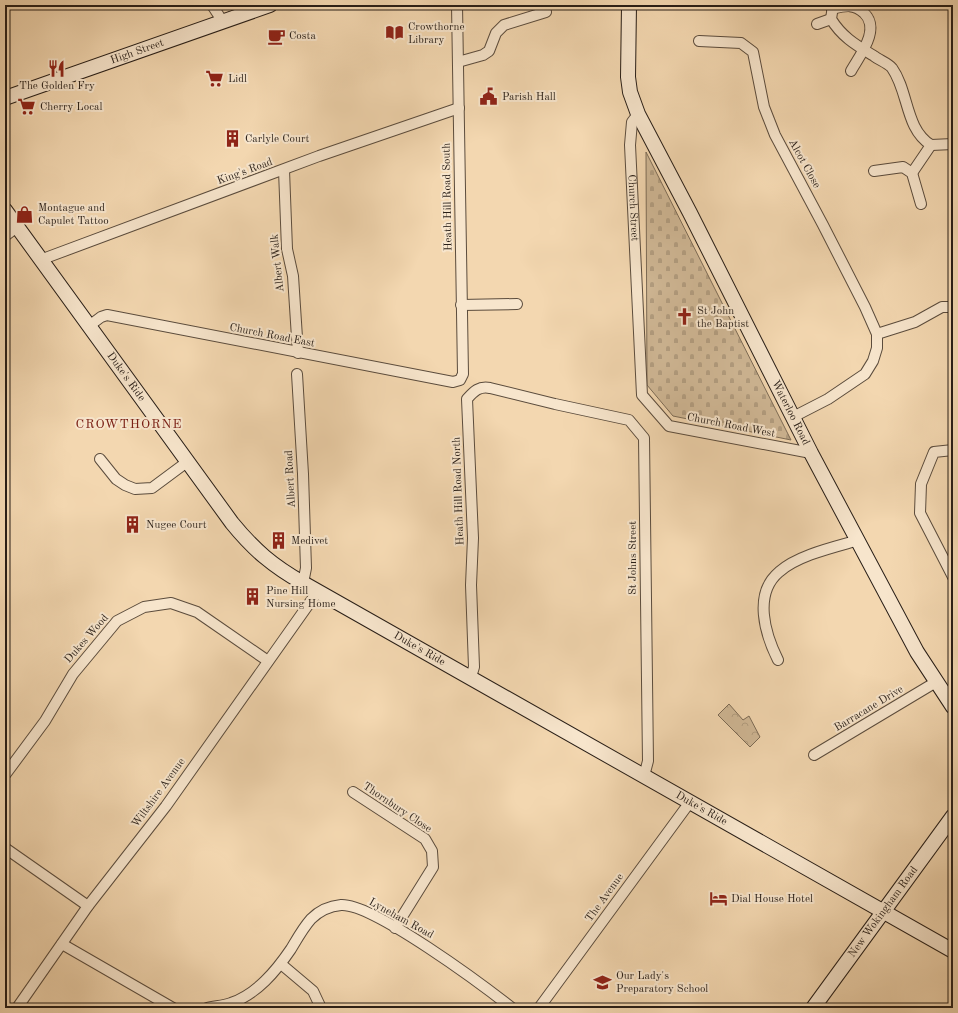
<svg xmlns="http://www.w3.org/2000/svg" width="958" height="1013" font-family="'Old Standard TT',serif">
	<defs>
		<pattern id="cemetery-stones" width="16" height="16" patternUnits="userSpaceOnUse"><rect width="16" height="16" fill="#d0b896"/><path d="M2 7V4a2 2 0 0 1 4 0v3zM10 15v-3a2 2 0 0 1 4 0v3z" fill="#b39e81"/></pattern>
		<pattern id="park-crowns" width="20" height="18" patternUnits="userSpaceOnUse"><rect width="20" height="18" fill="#d0b896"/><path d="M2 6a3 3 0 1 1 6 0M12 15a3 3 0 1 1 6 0" fill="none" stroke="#b39e81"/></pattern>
	</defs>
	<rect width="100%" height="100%" fill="#f3d7b0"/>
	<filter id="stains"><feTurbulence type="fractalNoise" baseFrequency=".005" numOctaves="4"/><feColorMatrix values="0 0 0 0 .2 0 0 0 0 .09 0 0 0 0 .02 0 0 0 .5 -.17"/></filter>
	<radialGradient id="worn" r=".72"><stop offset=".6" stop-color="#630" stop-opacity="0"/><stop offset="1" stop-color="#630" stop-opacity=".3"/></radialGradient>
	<!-- cemetery -->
	<path fill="url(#cemetery-stones)" stroke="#7c6b56" d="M 646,152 L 791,440 L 673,416 L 647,385 Z"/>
	<!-- park -->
	<path fill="url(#park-crowns)" stroke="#7c6b56" d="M 729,704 L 743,720 L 749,716 L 760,737 L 750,747 L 718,715 Z"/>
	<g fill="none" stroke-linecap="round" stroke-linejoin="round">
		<defs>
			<g id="street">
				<path d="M 212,5 L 223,22"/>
				<path d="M 833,6 L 831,19 C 842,37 856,45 874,56 C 879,60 888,63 892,68 C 909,92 905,129 931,145 L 953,144"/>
				<path d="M 832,9 C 844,6 854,3 864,13 C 881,29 860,55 851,71"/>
				<path d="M 817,24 L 831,19"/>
				<path d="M 699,41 L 741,43 L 753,52 L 764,107 L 775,135 L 823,225 L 865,307 L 877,334 L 877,348 L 873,361 L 865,374 L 828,399 L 793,417"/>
				<path d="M 458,62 L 483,55 L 489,51 L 496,33 L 504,25 L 546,12 L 543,5"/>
				<path id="s1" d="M 638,114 L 632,122 L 630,145 L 642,395 L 669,426 L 811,453"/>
				<path d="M 284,170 L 287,249 L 293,276 L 298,353"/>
				<path d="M 874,171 L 903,167 L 912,173 L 921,204"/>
				<path d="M 912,173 L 931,145"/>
				<path d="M 5,236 L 17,227"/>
				<path d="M 40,260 L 319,156 L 459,108"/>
				<path d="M 461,305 L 517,304"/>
				<path d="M 89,326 L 101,317 L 107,315 L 453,382 L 460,380 L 463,374 L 457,5"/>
				<path d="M 877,334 L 915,322 L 942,307 L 953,307"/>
				<path d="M 297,374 L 303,474 L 306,568 L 303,583"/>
				<path d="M 953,450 L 934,452 L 921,484 L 920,513 L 953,577"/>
				<path d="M 100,459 L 116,479 L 125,485 L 135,489 L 152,488 L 187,462"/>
				<path d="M 778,660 C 765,634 753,594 779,572 C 798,555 835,547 859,540"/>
				<path d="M 471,677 L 474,667 L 471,585 L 473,538 L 467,399 C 474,391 479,386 490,388 L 555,404 L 629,420 L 644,438 L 648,761 L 644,776"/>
				<path d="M 814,755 L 936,682"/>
				<path d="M 5,775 L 45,721 L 73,674 L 117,621 L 144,607 L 171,603 L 197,612 L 268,661"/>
				<path d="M 353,792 L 425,839 L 432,851 L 433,867 L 395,928"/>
				<path d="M 5,848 L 88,906"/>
				<path d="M 62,944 L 173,1008"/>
				<path d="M 281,964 L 313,991 L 321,1008"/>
				<path d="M 17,1008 L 88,906 L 166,806 L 318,591"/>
				<path d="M 207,1008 C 214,1006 223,1006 231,1003 C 257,994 276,971 291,949 C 297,939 303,928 311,919 C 319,911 330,906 341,905 C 373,903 484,986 512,1008"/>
				<path d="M 539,1008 L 690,802"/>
			</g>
			<g id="secondary">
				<path id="s2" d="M 629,5 L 628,77 L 630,92 L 638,114 L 690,213 L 811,453 L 917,652 L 953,707"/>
				<path id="s3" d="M 5,98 L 270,5"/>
				<path id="s4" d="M 5,210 L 232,523 C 254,550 273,566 303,583 L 953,951"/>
				<path id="s5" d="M 813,1008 L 953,816"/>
			</g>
		</defs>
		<!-- street casing -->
		<use href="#street" stroke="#5b4c3d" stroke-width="12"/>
		<!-- secondary casing -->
		<use href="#secondary" stroke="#281e17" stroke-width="16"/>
		<!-- street -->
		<use href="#street" stroke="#f7e5cc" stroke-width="10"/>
		<!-- secondary -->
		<use href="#secondary" stroke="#f7e5cc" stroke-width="14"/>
	</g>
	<!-- icons -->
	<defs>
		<symbol id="library-bare" viewBox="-9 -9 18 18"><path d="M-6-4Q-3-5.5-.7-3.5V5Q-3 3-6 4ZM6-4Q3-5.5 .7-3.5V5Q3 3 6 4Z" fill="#8f2418" stroke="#f7e5cc" stroke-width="2.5" paint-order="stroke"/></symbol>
		<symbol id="cafe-bare" viewBox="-9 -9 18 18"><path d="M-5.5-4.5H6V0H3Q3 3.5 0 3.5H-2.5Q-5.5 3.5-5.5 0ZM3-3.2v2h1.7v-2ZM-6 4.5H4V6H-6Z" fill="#8f2418" stroke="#f7e5cc" stroke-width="2.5" paint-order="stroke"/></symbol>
		<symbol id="restaurant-bare" viewBox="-9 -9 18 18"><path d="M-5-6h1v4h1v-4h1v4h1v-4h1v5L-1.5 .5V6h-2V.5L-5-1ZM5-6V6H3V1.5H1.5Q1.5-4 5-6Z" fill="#8f2418" stroke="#f7e5cc" stroke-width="2.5" paint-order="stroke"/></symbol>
		<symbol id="supermarket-bare" viewBox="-9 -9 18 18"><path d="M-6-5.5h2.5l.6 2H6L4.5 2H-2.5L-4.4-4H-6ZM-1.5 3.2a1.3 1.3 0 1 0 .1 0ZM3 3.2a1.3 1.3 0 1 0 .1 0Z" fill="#8f2418" stroke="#f7e5cc" stroke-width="2.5" paint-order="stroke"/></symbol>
		<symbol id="civic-bare" viewBox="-9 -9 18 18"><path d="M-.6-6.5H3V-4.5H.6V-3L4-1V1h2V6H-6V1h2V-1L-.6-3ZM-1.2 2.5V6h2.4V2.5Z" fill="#8f2418" stroke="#f7e5cc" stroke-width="2.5" paint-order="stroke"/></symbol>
		<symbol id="building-bare" viewBox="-9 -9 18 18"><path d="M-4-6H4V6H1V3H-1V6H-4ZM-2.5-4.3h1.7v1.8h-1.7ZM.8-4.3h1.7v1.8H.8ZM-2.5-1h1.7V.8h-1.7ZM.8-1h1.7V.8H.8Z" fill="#8f2418" stroke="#f7e5cc" stroke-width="2.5" paint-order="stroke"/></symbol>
		<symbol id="shop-bare" viewBox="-9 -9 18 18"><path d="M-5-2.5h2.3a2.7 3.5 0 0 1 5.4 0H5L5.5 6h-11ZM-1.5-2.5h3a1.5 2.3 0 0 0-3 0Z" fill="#8f2418" stroke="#f7e5cc" stroke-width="2.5" paint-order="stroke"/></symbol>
		<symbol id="church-bare" viewBox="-9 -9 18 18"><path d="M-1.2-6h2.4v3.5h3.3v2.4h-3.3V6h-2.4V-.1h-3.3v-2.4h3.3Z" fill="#8f2418" stroke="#f7e5cc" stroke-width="2.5" paint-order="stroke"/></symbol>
		<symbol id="hotel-bare" viewBox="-9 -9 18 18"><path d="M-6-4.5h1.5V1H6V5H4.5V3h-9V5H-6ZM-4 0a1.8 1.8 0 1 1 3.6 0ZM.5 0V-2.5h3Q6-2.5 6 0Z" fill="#8f2418" stroke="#f7e5cc" stroke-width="2.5" paint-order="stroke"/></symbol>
		<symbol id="school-bare" viewBox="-9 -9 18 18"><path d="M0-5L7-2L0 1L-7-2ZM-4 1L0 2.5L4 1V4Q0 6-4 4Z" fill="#8f2418" stroke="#f7e5cc" stroke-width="2.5" paint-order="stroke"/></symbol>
	</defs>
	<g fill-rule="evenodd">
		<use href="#library-bare" x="382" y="20" width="25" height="25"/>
		<use href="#cafe-bare" x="264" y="24" width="25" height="25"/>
		<use href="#restaurant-bare" x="44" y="56" width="25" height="25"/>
		<use href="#supermarket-bare" x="202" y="66" width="25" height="25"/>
		<use href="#civic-bare" x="476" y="84" width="25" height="25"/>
		<use href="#supermarket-bare" x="14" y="94" width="25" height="25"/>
		<use href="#building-bare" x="220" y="126" width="25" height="25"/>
		<use href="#shop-bare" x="12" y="202" width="25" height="25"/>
		<use href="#church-bare" x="672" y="304" width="25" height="25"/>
		<use href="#building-bare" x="120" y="512" width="25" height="25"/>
		<use href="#building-bare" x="266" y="528" width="25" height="25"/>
		<use href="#building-bare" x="240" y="584" width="25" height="25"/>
		<use href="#hotel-bare" x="706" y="886" width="25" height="25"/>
		<use href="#school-bare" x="590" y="970" width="25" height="25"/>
	</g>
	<g text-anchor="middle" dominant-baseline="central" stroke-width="4" stroke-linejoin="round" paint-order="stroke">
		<!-- poi labels -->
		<g font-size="11" fill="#281e17" stroke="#f7e5cc" text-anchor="start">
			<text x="408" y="27">Crowthorne<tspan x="408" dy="13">Library</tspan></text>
			<text x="289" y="36">Costa</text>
			<text x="228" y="79">Lidl</text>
			<text x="57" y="86" text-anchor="middle">The Golden Fry</text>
			<text x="502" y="97">Parish Hall</text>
			<text x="40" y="107">Cherry Local</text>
			<text x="245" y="139">Carlyle Court</text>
			<text x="38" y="208">Montague and<tspan x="38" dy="13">Capulet Tattoo</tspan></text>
			<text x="697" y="311">St John<tspan x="697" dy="13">the Baptist</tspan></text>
			<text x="146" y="525">Nugee Court</text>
			<text x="291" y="541">Medivet</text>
			<text x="266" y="591">Pine Hill<tspan x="266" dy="13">Nursing Home</tspan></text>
			<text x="731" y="899">Dial House Hotel</text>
			<text x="616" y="976">Our Lady's<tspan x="616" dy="13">Preparatory School</tspan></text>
		</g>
		<!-- street labels -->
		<g font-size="11" fill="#281e17" stroke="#f7e5cc">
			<text stroke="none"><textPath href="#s3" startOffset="140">High Street</textPath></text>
			<text transform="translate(804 164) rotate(61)">Alcot Close</text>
			<text transform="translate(245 172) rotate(-20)">King's Road</text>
			<text transform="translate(448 197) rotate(-91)">Heath Hill Road South</text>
			<text stroke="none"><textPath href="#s1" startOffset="96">Church Street</textPath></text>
			<text transform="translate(278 263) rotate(-96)">Albert Walk</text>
			<text transform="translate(272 336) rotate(11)">Church Road East</text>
			<text stroke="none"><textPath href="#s4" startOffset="206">Duke's Ride</textPath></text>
			<text stroke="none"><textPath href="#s2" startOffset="446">Waterloo Road</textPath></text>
			<text transform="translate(731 426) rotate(11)">Church Road West</text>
			<text transform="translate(291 479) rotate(-93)">Albert Road</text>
			<text transform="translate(459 491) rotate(-92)">Heath Hill Road North</text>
			<text transform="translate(633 558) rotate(-90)">St Johns Street</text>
			<text transform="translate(87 639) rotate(-49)">Dukes Wood</text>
			<text stroke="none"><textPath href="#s4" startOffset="614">Duke's Ride</textPath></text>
			<text transform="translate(869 709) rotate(-31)">Barracane Drive</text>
			<text transform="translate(159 793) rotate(-54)">Wiltshire Avenue</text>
			<text transform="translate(397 808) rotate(34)">Thornbury Close</text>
			<text stroke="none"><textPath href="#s4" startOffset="938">Duke's Ride</textPath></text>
			<text transform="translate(605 898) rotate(-54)">The Avenue</text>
			<text stroke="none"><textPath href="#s5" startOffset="119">New Wokingham Road</textPath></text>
			<text transform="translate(401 919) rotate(29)">Lyneham Road</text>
		</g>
		<!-- quarter labels -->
		<g font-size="13" letter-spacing="1" fill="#7a1f14" stroke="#f7e5cc">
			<text x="129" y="424">CROWTHORNE</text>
		</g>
	</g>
	<!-- margin -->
	<rect width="958" height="1013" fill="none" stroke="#f3d7b0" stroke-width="20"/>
	<rect x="6" y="6" width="946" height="1001" fill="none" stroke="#281e17" stroke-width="2"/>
	<rect x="10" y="10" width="938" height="993" fill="none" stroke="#281e17"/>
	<rect width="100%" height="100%" filter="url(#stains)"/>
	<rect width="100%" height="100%" fill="url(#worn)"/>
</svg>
